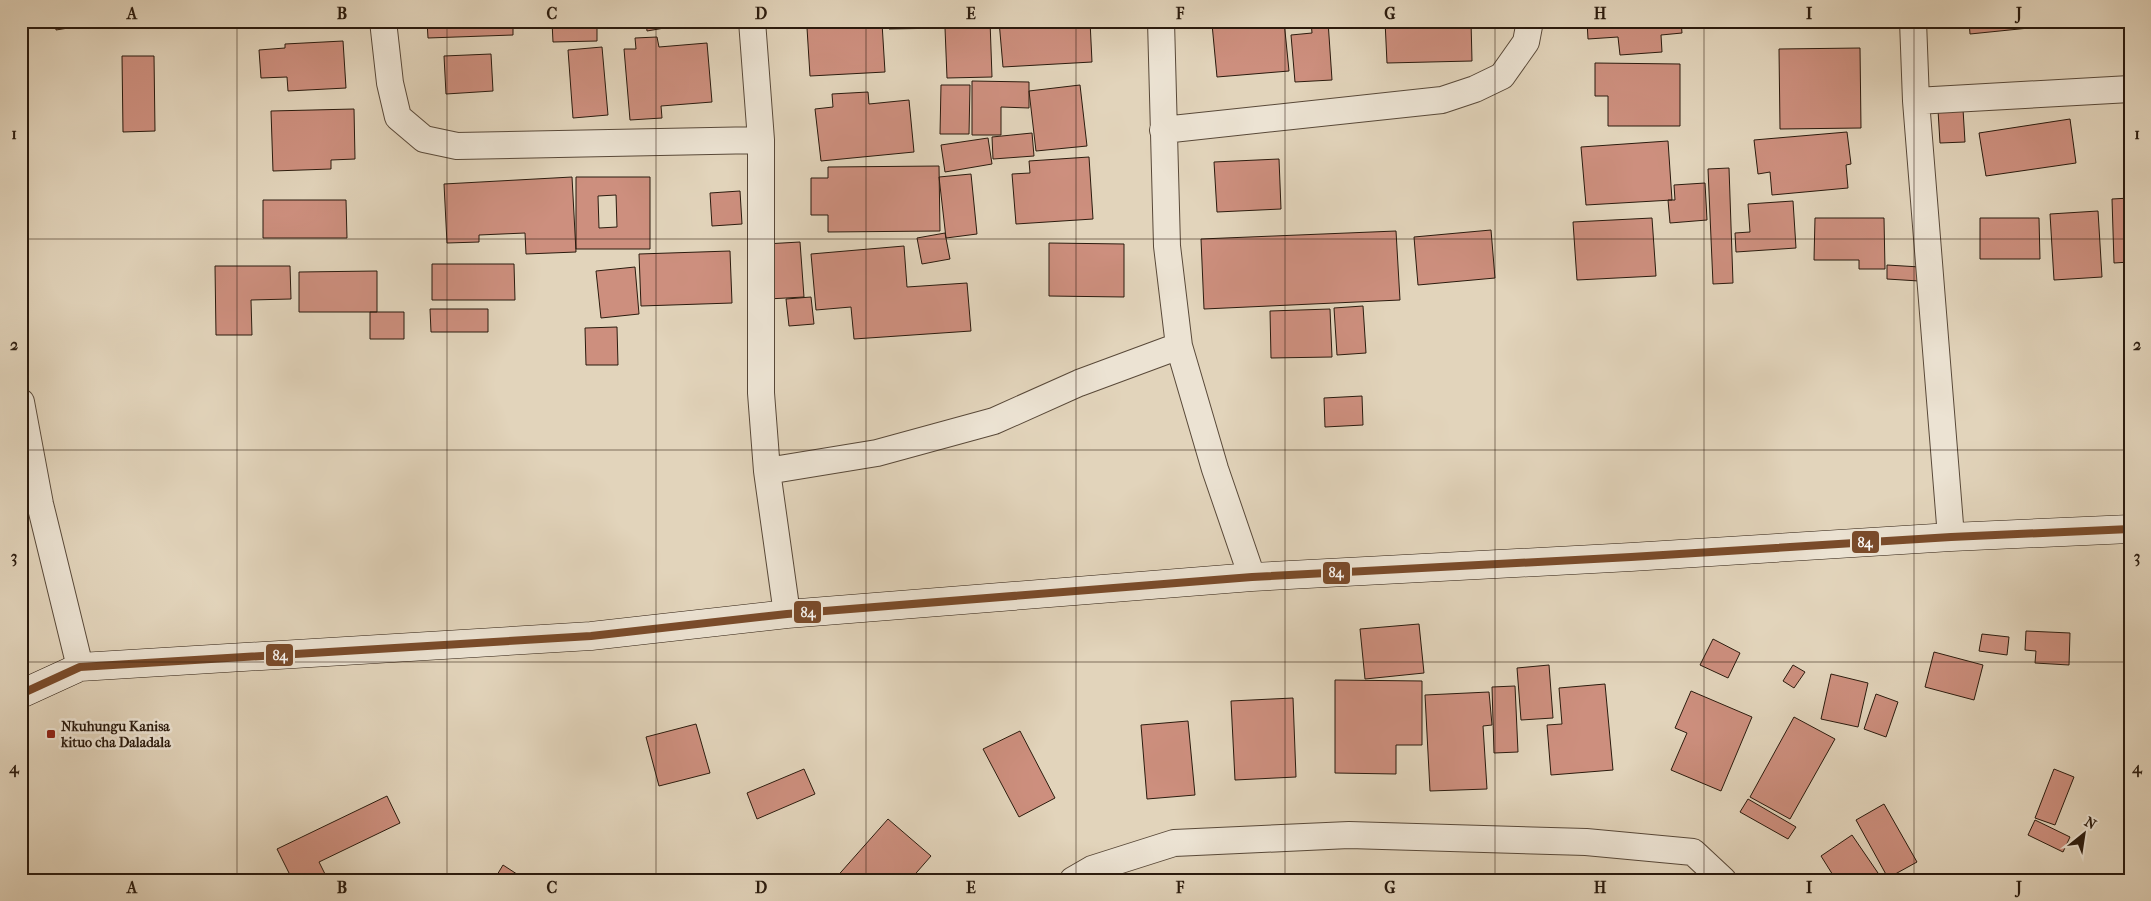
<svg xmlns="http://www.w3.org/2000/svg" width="2151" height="901" font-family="'IM FELL French Canon',serif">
	<rect width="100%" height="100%" fill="#e2d4bb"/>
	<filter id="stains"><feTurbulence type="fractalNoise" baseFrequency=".004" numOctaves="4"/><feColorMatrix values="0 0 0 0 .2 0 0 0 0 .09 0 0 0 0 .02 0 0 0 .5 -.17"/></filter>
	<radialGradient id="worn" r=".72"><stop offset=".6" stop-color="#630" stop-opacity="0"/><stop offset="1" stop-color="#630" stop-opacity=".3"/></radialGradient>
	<!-- building -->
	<path fill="#cd8f7e" stroke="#2b1b0e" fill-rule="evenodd" d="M 55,21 L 111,21 L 56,30 Z
		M 427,21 L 513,21 L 513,35 L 428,38 Z
		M 646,21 L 699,21 L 699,22 L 647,31 Z
		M 889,21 L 990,21 L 992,77 L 947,78 L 945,28 L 889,29 Z
		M 999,21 L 1090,21 L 1092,62 L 1003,67 Z
		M 1239,21 L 1284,21 L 1289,71 L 1217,77 L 1212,24 Z
		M 1311,21 L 1328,21 L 1332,80 L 1295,82 L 1291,35 L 1312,33 Z
		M 1385,21 L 1471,21 L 1472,61 L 1387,63 Z
		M 1587,21 L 1681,21 L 1682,33 L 1661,35 L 1662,52 L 1620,55 L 1618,37 L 1588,39 Z
		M 1771,21 L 1851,21 L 1851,25 L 1772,28 Z
		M 1969,21 L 2038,21 L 2039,27 L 1970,34 Z
		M 2097,21 L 2127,21 L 2127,24 L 2097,25 Z
		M 552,22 L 597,22 L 597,41 L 553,42 Z
		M 882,23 L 885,72 L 810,76 L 807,28 Z
		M 657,37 L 659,47 L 707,43 L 712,102 L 661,106 L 662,118 L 630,120 L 624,49 L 636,49 L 635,38 Z
		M 343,41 L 346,88 L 288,91 L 287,77 L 261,78 L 259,50 L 285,48 L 285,44 Z
		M 602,47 L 608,115 L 573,118 L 568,50 Z
		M 1860,48 L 1861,128 L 1780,129 L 1779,49 Z
		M 491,54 L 493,91 L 446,94 L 444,56 Z
		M 122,56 L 154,56 L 155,131 L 123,132 Z
		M 1595,63 L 1680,64 L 1680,126 L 1608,126 L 1608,96 L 1595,96 Z
		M 972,81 L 1029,82 L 1029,108 L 1001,107 L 1001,135 L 972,135 Z
		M 941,85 L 970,85 L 969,134 L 940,134 Z
		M 1080,85 L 1087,146 L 1036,151 L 1029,91 Z
		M 868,92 L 869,104 L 909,100 L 914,152 L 821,161 L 815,109 L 833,107 L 832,94 Z
		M 354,109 L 355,159 L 331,160 L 331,169 L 273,171 L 271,111 Z
		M 1963,109 L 1965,142 L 1940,143 L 1938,110 Z
		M 2070,119 L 2076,163 L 1986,176 L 1979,133 Z
		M 1847,132 L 1851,164 L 1846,165 L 1848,188 L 1772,195 L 1770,172 L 1758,174 L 1754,140 Z
		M 1032,133 L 1034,156 L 993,159 L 992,137 Z
		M 988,138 L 992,164 L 945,172 L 941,145 Z
		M 1668,141 L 1672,200 L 1586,205 L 1581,147 Z
		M 1089,157 L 1093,219 L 1016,224 L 1012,174 L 1030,173 L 1029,161 Z
		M 1279,159 L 1281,209 L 1217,212 L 1214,162 Z
		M 939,166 L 940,231 L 828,232 L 828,215 L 811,215 L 811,178 L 828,178 L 828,167 Z
		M 1729,168 L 1733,283 L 1713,284 L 1708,169 Z
		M 971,174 L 977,234 L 946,238 L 939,177 Z
		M 572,177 L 576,252 L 526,254 L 525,233 L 479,235 L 479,242 L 447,243 L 444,184 Z
		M 576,177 L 650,177 L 650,249 L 576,249 ZM 616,195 L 617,227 L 599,228 L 598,196 Z
		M 1705,183 L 1707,220 L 1670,223 L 1668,200 L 1675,200 L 1674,185 Z
		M 740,191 L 742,224 L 712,226 L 710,193 Z
		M 2130,198 L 2130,262 L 2114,263 L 2112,199 Z
		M 263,200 L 346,200 L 347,238 L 263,238 Z
		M 1793,201 L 1796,248 L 1736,252 L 1735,233 L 1750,232 L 1748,204 Z
		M 2098,211 L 2102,277 L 2054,280 L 2050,214 Z
		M 1652,218 L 1656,276 L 1577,280 L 1573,222 Z
		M 1815,218 L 1884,218 L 1885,269 L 1859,269 L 1859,260 L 1814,260 Z
		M 1980,218 L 2039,218 L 2040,259 L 1980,259 Z
		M 1491,230 L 1495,278 L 1418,285 L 1414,237 Z
		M 1396,231 L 1400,300 L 1204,309 L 1201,239 Z
		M 945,233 L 950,259 L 922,264 L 917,238 Z
		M 800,242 L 804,297 L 768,299 L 765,244 Z
		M 1049,243 L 1124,244 L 1124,297 L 1049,296 Z
		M 904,246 L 907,287 L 967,283 L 971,331 L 854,339 L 851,307 L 816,310 L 811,254 Z
		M 730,251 L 732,303 L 641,306 L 639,254 Z
		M 432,264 L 514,264 L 515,300 L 432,300 Z
		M 1887,265 L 1920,267 L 1919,281 L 1887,279 Z
		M 215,266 L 290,266 L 291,299 L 251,300 L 252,335 L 216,335 Z
		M 635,267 L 639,314 L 601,318 L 596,271 Z
		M 377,271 L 377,312 L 299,312 L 299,272 Z
		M 811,297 L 814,324 L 789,326 L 786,299 Z
		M 1363,306 L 1366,353 L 1337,355 L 1334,308 Z
		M 430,309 L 488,309 L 488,332 L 431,332 Z
		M 1330,309 L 1332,357 L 1271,358 L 1270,311 Z
		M 370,312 L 404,312 L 404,339 L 370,339 Z
		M 617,327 L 618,365 L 586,365 L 585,328 Z
		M 1362,396 L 1363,425 L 1325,427 L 1324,398 Z
		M 1419,624 L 1424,673 L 1365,679 L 1360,629 Z
		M 2026,631 L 2070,633 L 2069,665 L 2035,663 L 2036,651 L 2025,650 Z
		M 1982,634 L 2009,637 L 2007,655 L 1979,651 Z
		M 1713,639 L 1740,653 L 1728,678 L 1700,665 Z
		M 1934,652 L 1983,665 L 1974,700 L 1925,687 Z
		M 1549,665 L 1553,718 L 1521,720 L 1517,668 Z
		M 1793,665 L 1805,672 L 1794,688 L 1783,681 Z
		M 1831,674 L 1868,683 L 1858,727 L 1821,719 Z
		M 1335,680 L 1422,681 L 1422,745 L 1396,745 L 1396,774 L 1335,773 Z
		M 1605,684 L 1613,770 L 1551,775 L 1547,725 L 1562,724 L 1559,688 Z
		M 1515,686 L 1518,752 L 1494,753 L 1492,687 Z
		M 1691,691 L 1752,717 L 1721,791 L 1671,770 L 1687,733 L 1675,728 Z
		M 1489,692 L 1492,725 L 1483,726 L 1487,789 L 1430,791 L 1425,695 Z
		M 1876,694 L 1898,702 L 1886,737 L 1864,729 Z
		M 1293,698 L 1296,777 L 1235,780 L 1231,701 Z
		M 1794,717 L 1835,739 L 1790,819 L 1750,797 Z
		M 1188,721 L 1195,795 L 1147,799 L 1141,725 Z
		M 696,724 L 710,773 L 659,786 L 646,737 Z
		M 1020,731 L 1055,798 L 1019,817 L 983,749 Z
		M 804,769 L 815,794 L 757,819 L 747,793 Z
		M 2054,769 L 2074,777 L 2055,825 L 2035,818 Z
		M 387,796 L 400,823 L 319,862 L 328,880 L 298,880 L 296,874 L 291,877 L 277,849 Z
		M 1748,799 L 1796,827 L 1788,839 L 1740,812 Z
		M 1884,804 L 1917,862 L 1888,878 L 1856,820 Z
		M 888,819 L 931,856 L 910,880 L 834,880 Z
		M 2035,820 L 2070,837 L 2063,852 L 2028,835 Z
		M 1852,835 L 1878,873 L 1868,880 L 1836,880 L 1821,856 Z
		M 503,865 L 526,880 L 494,880 Z"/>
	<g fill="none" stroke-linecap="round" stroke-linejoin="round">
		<defs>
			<path id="street" d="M 383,21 L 390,83 L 398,117 L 424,139 L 457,146 L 761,140
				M 752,21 L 761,140 L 761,393 L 767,471 L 787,614
				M 1161,21 L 1167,246 L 1179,346 L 1215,469 L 1252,577
				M 1913,21 L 1916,101 L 1951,537
				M 1916,101 L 2130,89
				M 1163,130 L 1442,100 L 1475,89 L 1502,76 L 1526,42 L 1530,21
				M 21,402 L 40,504 L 80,667
				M 767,471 L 877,453 L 994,421 L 1079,383 L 1179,346
				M 1073,880 L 1092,869 L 1174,843 L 1349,835 L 1586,842 L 1693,852 L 1723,880"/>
			<path id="secondary" d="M 21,694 L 80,667 L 591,636 L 787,614 L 1252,577 L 1631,557 L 1951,537 L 2130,529"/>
		</defs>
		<!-- street casing -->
		<use href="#street" stroke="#594939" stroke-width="28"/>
		<!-- secondary casing -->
		<use href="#secondary" stroke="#2b1b0e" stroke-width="29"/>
		<!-- street -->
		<use href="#street" stroke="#ece3d3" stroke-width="26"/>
		<!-- secondary -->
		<use href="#secondary" stroke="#ece3d3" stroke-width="28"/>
		<defs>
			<path id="bus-1" d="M 21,694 L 80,667 L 591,636 L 787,614 L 1252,577 L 1631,557 L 1951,537 L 2130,529"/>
		</defs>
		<!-- bus-1 casing -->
		<use href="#bus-1" stroke="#ece3d3" stroke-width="11"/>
		<!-- bus-1 -->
		<use href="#bus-1" stroke="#7a4b2a" stroke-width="8"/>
	</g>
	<!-- grid -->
	<path fill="none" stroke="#2b1b0e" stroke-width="1" stroke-opacity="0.55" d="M 237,21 L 237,880M 447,21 L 447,880M 656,21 L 656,880M 866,21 L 866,880M 1076,21 L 1076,880M 1285,21 L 1285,880M 1495,21 L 1495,880M 1704,21 L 1704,880M 1914,21 L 1914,880M 21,239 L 2130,239M 21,450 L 2130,450M 21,662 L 2130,662"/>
	<!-- markers -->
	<rect fill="#8f2418" stroke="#ece3d3" stroke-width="2" x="46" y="729" width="10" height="10" rx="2.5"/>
	<g text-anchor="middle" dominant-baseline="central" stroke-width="5" stroke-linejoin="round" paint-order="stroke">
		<!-- poi labels -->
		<g font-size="14" font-weight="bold" fill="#2b1b0e" stroke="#ece3d3" text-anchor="start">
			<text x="61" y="726">Nkuhungu Kanisa<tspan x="61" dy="16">kituo cha Daladala</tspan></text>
		</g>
	</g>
	<g stroke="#ece3d3" stroke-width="2">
		<rect x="1851" y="530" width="29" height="24" rx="5" fill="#7a4b2a"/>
		<rect x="1322" y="561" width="29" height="24" rx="5" fill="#7a4b2a"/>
		<rect x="793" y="600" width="29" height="24" rx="5" fill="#7a4b2a"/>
		<rect x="265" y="643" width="29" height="24" rx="5" fill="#7a4b2a"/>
	</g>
	<g font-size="14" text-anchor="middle" font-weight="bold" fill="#fff">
		<text x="1865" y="547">84</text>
		<text x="1336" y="577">84</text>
		<text x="808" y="617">84</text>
		<text x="280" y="660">84</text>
	</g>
	<!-- margin -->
	<rect width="2151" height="901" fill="none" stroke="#e2d4bb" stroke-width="55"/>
	<!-- north arrow -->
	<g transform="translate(2084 834) rotate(30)" stroke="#ece3d3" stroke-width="4" paint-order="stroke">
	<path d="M0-4L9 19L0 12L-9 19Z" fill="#2b1b0e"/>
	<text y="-8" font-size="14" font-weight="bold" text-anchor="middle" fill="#2b1b0e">N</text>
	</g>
	<rect x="28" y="28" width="2096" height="846" fill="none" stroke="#2b1b0e" stroke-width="2"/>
	<g font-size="16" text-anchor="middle" font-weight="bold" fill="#2b1b0e">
		<text x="132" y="19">A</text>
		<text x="342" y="19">B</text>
		<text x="552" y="19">C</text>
		<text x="761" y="19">D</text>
		<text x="971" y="19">E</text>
		<text x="1180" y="19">F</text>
		<text x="1390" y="19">G</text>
		<text x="1600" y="19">H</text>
		<text x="1809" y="19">I</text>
		<text x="2019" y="19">J</text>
		<text x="14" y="139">1</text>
		<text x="2137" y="139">1</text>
		<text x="14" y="350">2</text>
		<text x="2137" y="350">2</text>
		<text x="14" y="562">3</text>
		<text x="2137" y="562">3</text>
		<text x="14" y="773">4</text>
		<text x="2137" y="773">4</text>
		<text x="132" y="893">A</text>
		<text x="342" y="893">B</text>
		<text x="552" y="893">C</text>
		<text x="761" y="893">D</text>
		<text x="971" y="893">E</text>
		<text x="1180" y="893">F</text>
		<text x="1390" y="893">G</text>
		<text x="1600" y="893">H</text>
		<text x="1809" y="893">I</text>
		<text x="2019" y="893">J</text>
	</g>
	<rect width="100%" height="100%" filter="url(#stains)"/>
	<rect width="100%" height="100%" fill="url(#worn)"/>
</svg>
